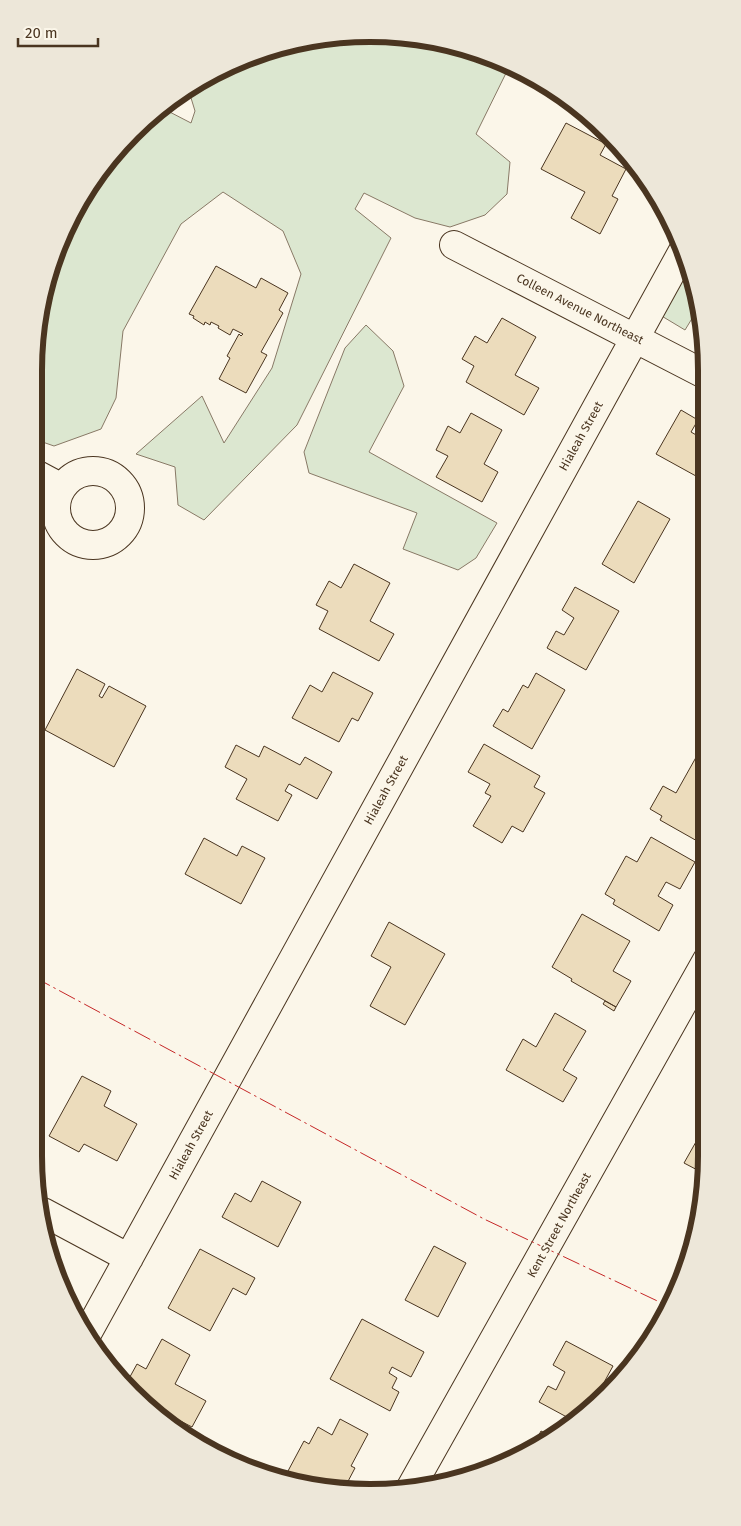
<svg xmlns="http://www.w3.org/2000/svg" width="741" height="1526" font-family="'Fira Sans',sans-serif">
	<rect width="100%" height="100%" fill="#fbf6e9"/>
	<!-- green -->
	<path fill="#dce7d0" stroke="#887966" d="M 371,34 L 436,40 L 500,59 L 510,65 L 476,134 L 510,162 L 507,194 L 485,215 L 450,227 L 415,218 L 364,193 L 355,209 L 391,238 L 297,425 L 204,520 L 178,505 L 175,467 L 136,454 L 202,396 L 224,443 L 272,368 L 301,274 L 283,231 L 223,192 L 181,224 L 123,331 L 116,398 L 101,429 L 54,446 L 34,439 L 34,370 L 40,305 L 59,241 L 91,183 L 133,132 L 162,108 L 191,123 L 195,111 L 188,88 L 242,59 L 305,40 Z
		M 689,267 L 699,307 L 685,330 L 660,315 Z
		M 366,325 L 393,351 L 404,386 L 369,452 L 497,523 L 476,558 L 458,570 L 403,549 L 417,513 L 309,473 L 304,452 L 345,348 Z"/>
	<!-- building -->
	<path fill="#ecdcbc" stroke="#4a3520" d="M 566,123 L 606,144 L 600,155 L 626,169 L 612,196 L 618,199 L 600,234 L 571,218 L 585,192 L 541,169 Z
		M 216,266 L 256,288 L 261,278 L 288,293 L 279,310 L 283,313 L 261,352 L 267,355 L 246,393 L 219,379 L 230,358 L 227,356 L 239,334 L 241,336 L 243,334 L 233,329 L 230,335 L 218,328 L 219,326 L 211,322 L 210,325 L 205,322 L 204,325 L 193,318 L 194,316 L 189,314 Z
		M 502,318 L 536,337 L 515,375 L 539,388 L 524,415 L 466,382 L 474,366 L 462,359 L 475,336 L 487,343 Z
		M 681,410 L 698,420 L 691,432 L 705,440 L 705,481 L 656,454 Z
		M 471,413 L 502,430 L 484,464 L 498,472 L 482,502 L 436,477 L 448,456 L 436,450 L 448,426 L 460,433 Z
		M 638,501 L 670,519 L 634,583 L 602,564 Z
		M 354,564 L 390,583 L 370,621 L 394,634 L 379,661 L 319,629 L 328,611 L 316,605 L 329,581 L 341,588 Z
		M 575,587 L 619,611 L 586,670 L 547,648 L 556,631 L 564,635 L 574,618 L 562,610 Z
		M 77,669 L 105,684 L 99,696 L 102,698 L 109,686 L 146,706 L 114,767 L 45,730 Z
		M 333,672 L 373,693 L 358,721 L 352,718 L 339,742 L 292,718 L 310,685 L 322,692 Z
		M 536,673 L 565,690 L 532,749 L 493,726 L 503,709 L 508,712 L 523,685 L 528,688 Z
		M 484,744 L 540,776 L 534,787 L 545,793 L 523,832 L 512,826 L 502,843 L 473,826 L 491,796 L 485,793 L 490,784 L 468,772 Z
		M 236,745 L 259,757 L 264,746 L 300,765 L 305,757 L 332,772 L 317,799 L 289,784 L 285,791 L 292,795 L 278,821 L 236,799 L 247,779 L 225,767 Z
		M 699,752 L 706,756 L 706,846 L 660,820 L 662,816 L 650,809 L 663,786 L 676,793 Z
		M 651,837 L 695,862 L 680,889 L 666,882 L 658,896 L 673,905 L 659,931 L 613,904 L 615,900 L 605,894 L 626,856 L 637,862 Z
		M 204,838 L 237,856 L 242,846 L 265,858 L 241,904 L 185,874 Z
		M 582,914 L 630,941 L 613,971 L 631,981 L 616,1007 L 571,981 L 572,979 L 552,967 Z
		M 389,922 L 445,954 L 405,1025 L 370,1006 L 391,967 L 371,956 Z
		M 605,1001 L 616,1007 L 614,1011 L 603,1004 Z
		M 555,1013 L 586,1031 L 563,1070 L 577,1078 L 563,1102 L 506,1070 L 523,1039 L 536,1047 Z
		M 82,1076 L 111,1091 L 104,1106 L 137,1124 L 117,1161 L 84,1144 L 79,1152 L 49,1136 Z
		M 34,1092 L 42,1096 L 34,1111 Z
		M 701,1133 L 707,1137 L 705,1174 L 684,1163 Z
		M 262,1181 L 301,1202 L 278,1247 L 222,1217 L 235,1193 L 251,1202 Z
		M 434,1246 L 466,1263 L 438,1317 L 405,1300 Z
		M 200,1249 L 255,1278 L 246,1295 L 233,1288 L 210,1331 L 168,1308 Z
		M 362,1319 L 424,1352 L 411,1377 L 392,1367 L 389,1373 L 397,1378 L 392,1388 L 399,1392 L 390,1411 L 330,1379 Z
		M 162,1339 L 190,1355 L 175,1384 L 206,1401 L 192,1427 L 140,1400 L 126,1384 L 137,1364 L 146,1369 Z
		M 566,1341 L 613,1366 L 601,1388 L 608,1392 L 593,1406 L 592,1406 L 576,1422 L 539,1402 L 548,1386 L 556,1390 L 565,1372 L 553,1365 Z
		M 340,1419 L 368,1434 L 351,1466 L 355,1468 L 345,1487 L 317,1486 L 288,1471 L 304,1441 L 309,1444 L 318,1427 L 332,1435 Z
		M 541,1431 L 552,1437 L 531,1450 Z"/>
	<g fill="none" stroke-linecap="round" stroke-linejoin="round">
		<defs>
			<path id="minor" d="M 454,245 L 704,374
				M56 508a37 37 0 1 1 74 0a37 37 0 1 1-74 0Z
				M 34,473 L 62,488
				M 43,1212 L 129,1258
				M 88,1332 L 684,249
				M 410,1489 L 707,960"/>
		</defs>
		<!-- minor casing -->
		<use href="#minor" stroke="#4a3520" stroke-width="30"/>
		<!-- minor -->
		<use href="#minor" stroke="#fbf6e9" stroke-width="28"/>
		<!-- power -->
		<path stroke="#c62828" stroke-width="1" stroke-dasharray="18 4 2.5 4" stroke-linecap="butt" d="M 34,977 L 484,1219 L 668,1306"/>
	</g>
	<g text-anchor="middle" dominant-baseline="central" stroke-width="4" stroke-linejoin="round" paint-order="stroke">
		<!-- street labels -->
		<g font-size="12" fill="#4a3520" stroke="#fbf6e9">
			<text transform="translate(580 309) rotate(27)">Colleen Avenue Northeast</text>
			<text transform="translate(581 436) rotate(-61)">Hialeah Street</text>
			<text transform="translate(386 790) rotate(-61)">Hialeah Street</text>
			<text transform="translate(191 1145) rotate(-61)">Hialeah Street</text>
			<text transform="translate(559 1225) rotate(-61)">Kent Street Northeast</text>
		</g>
	</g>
	<!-- crop -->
	<path d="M0 0H741V1526H0ZM370 42H370A328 328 0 0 1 698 370V1156A328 328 0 0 1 370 1484H370A328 328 0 0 1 42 1156V370A328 328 0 0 1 370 42Z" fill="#ede7d9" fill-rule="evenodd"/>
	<path fill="none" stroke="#4a3520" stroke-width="6" d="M370 42H370A328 328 0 0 1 698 370V1156A328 328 0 0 1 370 1484H370A328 328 0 0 1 42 1156V370A328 328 0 0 1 370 42Z"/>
	<!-- scale -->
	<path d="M18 38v8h80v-8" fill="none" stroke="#4a3520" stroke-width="2.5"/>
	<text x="25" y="38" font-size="15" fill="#4a3520" stroke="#fbf6e9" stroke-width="4" paint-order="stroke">20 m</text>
</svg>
